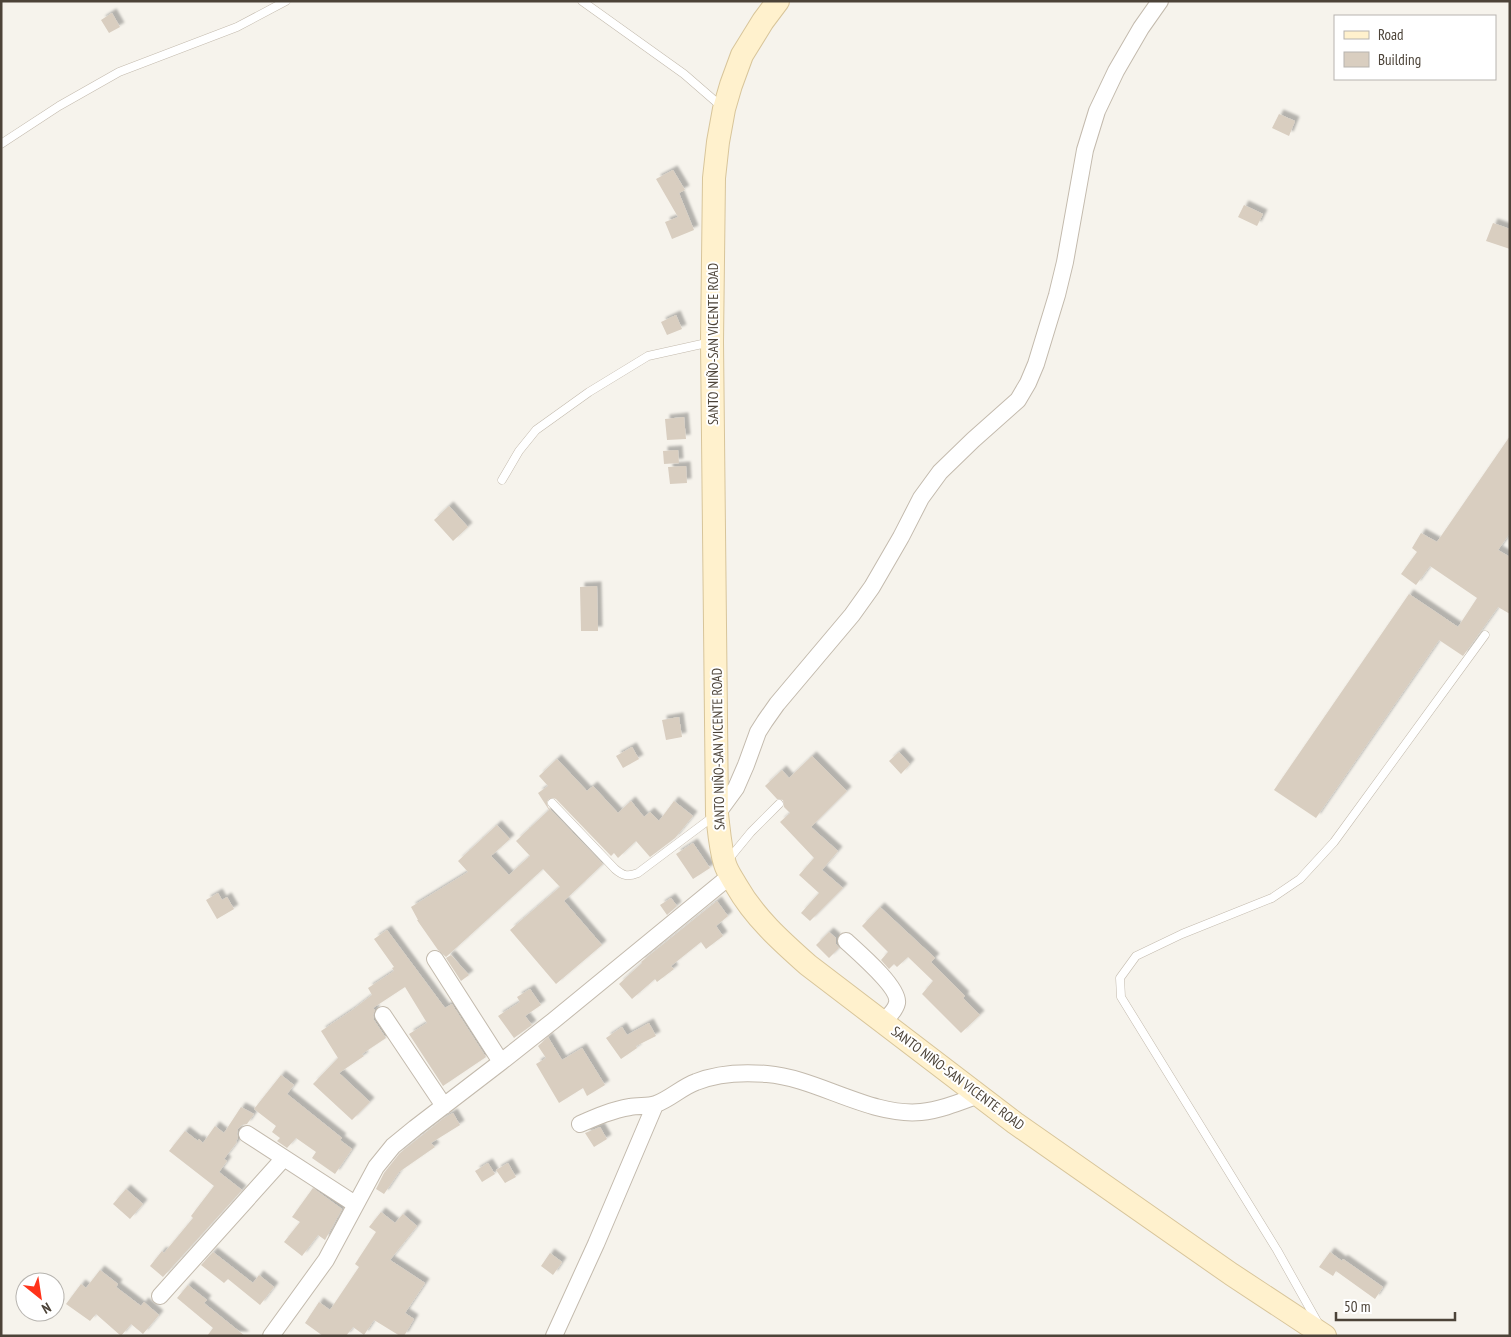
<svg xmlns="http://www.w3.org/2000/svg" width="1511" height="1337" font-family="'PT Sans Narrow',sans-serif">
	<defs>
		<filter id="shadow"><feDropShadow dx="4.5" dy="-4.5" stdDeviation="1" flood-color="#0004"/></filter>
	</defs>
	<rect width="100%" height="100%" fill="#f6f3ec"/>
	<!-- building -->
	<path fill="#d9cec0" filter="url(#shadow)" d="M 112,13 L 120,27 L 109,33 L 101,20 Z
		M 1279,114 L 1295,121 L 1289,136 L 1272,128 Z
		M 673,170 L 685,190 L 679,193 L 694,230 L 672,239 L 665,222 L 678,217 L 656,179 Z
		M 1244,205 L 1263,214 L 1257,226 L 1238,217 Z
		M 1493,223 L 1510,229 L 1510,249 L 1486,241 Z
		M 676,315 L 682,329 L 667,335 L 661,322 Z
		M 684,417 L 686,439 L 667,440 L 665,419 Z
		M 1510,436 L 1510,533 L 1498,550 L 1510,557 L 1510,614 L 1498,607 L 1463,656 L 1439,640 L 1316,818 L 1274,790 L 1409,594 L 1458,627 L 1477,598 L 1430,566 L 1416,585 L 1401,574 L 1417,552 L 1412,548 L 1421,533 L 1437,542 Z
		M 678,450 L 679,463 L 664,464 L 663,451 Z
		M 686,466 L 687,483 L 670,484 L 668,467 Z
		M 449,506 L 468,527 L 453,541 L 434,520 Z
		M 597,586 L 598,631 L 581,631 L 580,587 Z
		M 679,717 L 682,737 L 666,740 L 662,720 Z
		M 632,747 L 639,759 L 623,768 L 616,756 Z
		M 899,752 L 910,764 L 901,774 L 889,761 Z
		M 812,756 L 847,791 L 811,827 L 838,851 L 822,870 L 843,888 L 810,921 L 801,913 L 819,893 L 799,875 L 814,858 L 780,822 L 790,813 L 784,807 L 783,800 L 777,799 L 765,786 L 782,770 L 789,778 Z
		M 557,759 L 587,791 L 593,786 L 618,813 L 631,801 L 644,817 L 650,812 L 659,821 L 674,801 L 693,816 L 675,838 L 650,857 L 636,841 L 618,858 L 614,853 L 611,856 L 556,799 L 553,798 L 549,799 L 547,802 L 548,807 L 603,864 L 564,901 L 602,945 L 556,984 L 510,930 L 560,887 L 543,869 L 446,957 L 438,950 L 417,920 L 418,920 L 411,907 L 468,872 L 458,861 L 497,825 L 510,839 L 491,856 L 509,875 L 530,856 L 516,841 L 549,810 L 538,793 L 548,786 L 539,776 Z
		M 693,843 L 710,868 L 693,879 L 676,854 Z
		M 218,893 L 222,900 L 227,897 L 234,909 L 217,919 L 206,900 Z
		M 671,898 L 677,906 L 667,915 L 660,905 Z
		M 717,901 L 728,916 L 716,926 L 723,936 L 706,949 L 701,942 L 671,966 L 674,969 L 657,982 L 655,979 L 632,999 L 619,984 L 642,963 L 641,962 Z
		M 880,907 L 935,958 L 931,962 L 965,996 L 963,998 L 980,1015 L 961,1033 L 922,994 L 933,981 L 908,957 L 897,967 L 894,964 L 889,969 L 881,960 L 888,952 L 862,926 Z
		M 387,930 L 445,1008 L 452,1004 L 486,1057 L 443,1086 L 409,1034 L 427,1023 L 405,987 L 373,1008 L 375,1010 L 373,1015 L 374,1020 L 386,1038 L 362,1054 L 364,1056 L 339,1073 L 370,1102 L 352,1120 L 313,1084 L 338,1058 L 321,1031 L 351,1011 L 372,995 L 368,988 L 394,971 L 392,968 L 394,967 L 374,939 Z
		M 829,932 L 836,938 L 836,944 L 839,948 L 829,958 L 816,945 Z
		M 451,955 L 469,975 L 461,981 L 446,958 Z
		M 530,989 L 541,1005 L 525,1016 L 532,1025 L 514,1038 L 498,1016 L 520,1002 L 517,997 Z
		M 649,1023 L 656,1036 L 636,1046 L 637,1048 L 621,1059 L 606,1038 L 622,1027 L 627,1035 Z
		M 548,1037 L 562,1060 L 582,1048 L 605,1085 L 587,1096 L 583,1088 L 559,1103 L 536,1064 L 546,1058 L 538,1046 Z
		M 281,1075 L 294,1085 L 287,1094 L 342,1138 L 340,1140 L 352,1149 L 335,1174 L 312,1158 L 316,1152 L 296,1138 L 287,1148 L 277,1141 L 280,1138 L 272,1132 L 276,1126 L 254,1109 Z
		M 241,1107 L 254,1114 L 247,1124 L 242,1125 L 238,1129 L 237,1134 L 238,1138 L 236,1141 L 237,1142 L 224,1159 L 227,1161 L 219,1172 L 242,1190 L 163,1277 L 150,1266 L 162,1251 L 164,1253 L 193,1218 L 191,1216 L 214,1186 L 169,1151 L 185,1131 L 198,1141 L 199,1139 L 203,1143 L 215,1126 L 224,1133 Z
		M 453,1113 L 460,1125 L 431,1143 L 435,1147 L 399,1172 L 384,1194 L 376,1189 L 384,1173 L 400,1153 L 444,1118 Z
		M 600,1127 L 607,1139 L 594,1147 L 585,1133 Z
		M 488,1163 L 495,1174 L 482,1182 L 475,1171 Z
		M 508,1163 L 516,1177 L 505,1183 L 496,1170 Z
		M 313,1188 L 342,1209 L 325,1240 L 318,1235 L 302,1256 L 284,1242 L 300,1222 L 292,1217 Z
		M 126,1189 L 143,1204 L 130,1219 L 113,1204 Z
		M 381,1212 L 395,1223 L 403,1214 L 417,1226 L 390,1260 L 425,1283 L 405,1313 L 414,1319 L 404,1336 L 400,1336 L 374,1320 L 364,1335 L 353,1327 L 346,1336 L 323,1336 L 305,1323 L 319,1302 L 330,1310 L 359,1267 L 355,1264 L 376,1232 L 369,1227 Z
		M 213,1252 L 253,1283 L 259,1275 L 274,1287 L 260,1305 L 228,1279 L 224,1283 L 201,1265 Z
		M 1330,1252 L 1342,1261 L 1343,1259 L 1383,1287 L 1375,1299 L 1336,1271 L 1333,1276 L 1319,1267 Z
		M 550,1253 L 562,1262 L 553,1275 L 541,1266 Z
		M 100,1270 L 118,1284 L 116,1287 L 141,1306 L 144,1302 L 159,1315 L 143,1334 L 131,1324 L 121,1336 L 96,1314 L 90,1321 L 66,1304 L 81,1284 L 86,1288 Z
		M 188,1285 L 207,1300 L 204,1303 L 245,1336 L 207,1336 L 213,1328 L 177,1298 Z"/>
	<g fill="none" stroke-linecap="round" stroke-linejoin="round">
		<defs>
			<path id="service" d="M 582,1 L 684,74 L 722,107
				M 1,144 L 59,106 L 119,72 L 237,27 L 286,1
				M 502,480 L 519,451 L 536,430 L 589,392 L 648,356 L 711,342
				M 552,803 L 615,869 C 623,876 628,877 638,873 L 714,816
				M 728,860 L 751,832 L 779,804
				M 1318,1323 L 1277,1250 L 1121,997 L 1120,978 L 1136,956 L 1182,934 L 1272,898 L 1300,879 L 1334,842 L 1485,635"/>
			<path id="minor" d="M 717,814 L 736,788 L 746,765 L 758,732 L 765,721 L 777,704 L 852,615 L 872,587 L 901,537 L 921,498 L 940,472 L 973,440 L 1018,400 L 1028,383 L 1036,364 L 1057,295 L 1065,262 L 1085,150 L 1097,111 L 1116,71 L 1141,28 L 1160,1
				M 846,941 C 858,952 900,988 897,1003 C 895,1012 888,1016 883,1022
				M 435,959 L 501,1062
				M 383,1015 L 444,1106
				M 580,1124 C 596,1117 612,1110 630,1107 C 638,1105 648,1107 656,1104 C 670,1099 682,1087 696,1082 C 718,1073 743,1072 767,1074 C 817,1078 871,1117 921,1112 C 941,1110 960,1102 979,1095
				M 247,1134 L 355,1204
				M 160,1296 L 284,1158
				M 271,1336 L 326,1260 L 376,1167 L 393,1146 L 415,1128 L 501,1062 L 553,1021 L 730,876
				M 554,1336 L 596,1244 L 655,1105"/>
			<path id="secondary" d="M 778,1 L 763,21 L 742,55 L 731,85 L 724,109 L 718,142 L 714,178 L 712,342 L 717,814 C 719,830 720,848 725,864 C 727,871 732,878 736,885 C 754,917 781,941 808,965 L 1015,1123 L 1231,1274 L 1325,1336"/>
		</defs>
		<!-- service casing -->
		<use href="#service" stroke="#c3baad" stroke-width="9"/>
		<!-- minor casing -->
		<use href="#minor" stroke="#c3baad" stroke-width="18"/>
		<!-- secondary casing -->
		<use href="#secondary" stroke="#d8c59a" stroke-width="24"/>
		<!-- service -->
		<use href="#service" stroke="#fff" stroke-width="8"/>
		<!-- minor -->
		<use href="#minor" stroke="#fff" stroke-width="16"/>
		<!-- secondary -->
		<use href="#secondary" stroke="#fff1cd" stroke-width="22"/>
	</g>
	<g text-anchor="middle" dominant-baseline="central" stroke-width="4" stroke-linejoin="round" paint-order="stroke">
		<!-- street labels -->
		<g font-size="14" fill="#4c4338" stroke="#fff">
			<text transform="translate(713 344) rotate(-90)">SANTO NIÑO-SAN VICENTE ROAD</text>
			<text transform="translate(718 749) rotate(-91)">SANTO NIÑO-SAN VICENTE ROAD</text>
			<text transform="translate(958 1078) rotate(37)">SANTO NIÑO-SAN VICENTE ROAD</text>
		</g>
	</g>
	<!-- border -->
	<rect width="1511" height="1337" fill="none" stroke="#4c4338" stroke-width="5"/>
	<!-- legend -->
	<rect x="1334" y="15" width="162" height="65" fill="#ffffff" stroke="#b7b4af"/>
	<rect x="1344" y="31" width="25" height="8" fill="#fff1cd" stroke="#b7b4af"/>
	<text x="1378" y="40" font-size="15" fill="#4c4338">Road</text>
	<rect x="1344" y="52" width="25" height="15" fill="#d9cec0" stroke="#b7b4af"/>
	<text x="1378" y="65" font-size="15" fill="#4c4338">Building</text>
	<!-- north arrow -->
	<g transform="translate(40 1297) rotate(150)"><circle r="24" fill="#ffffff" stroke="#b7b4af"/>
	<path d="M0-4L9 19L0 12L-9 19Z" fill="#ff331a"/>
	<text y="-8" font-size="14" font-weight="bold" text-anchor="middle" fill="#4c4338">N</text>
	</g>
	<!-- scale -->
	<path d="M1336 1312v8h119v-8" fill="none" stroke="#4c4338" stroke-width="2.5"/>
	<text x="1344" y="1312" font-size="15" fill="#4c4338" stroke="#ffffff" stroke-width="4" paint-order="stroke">50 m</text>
</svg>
